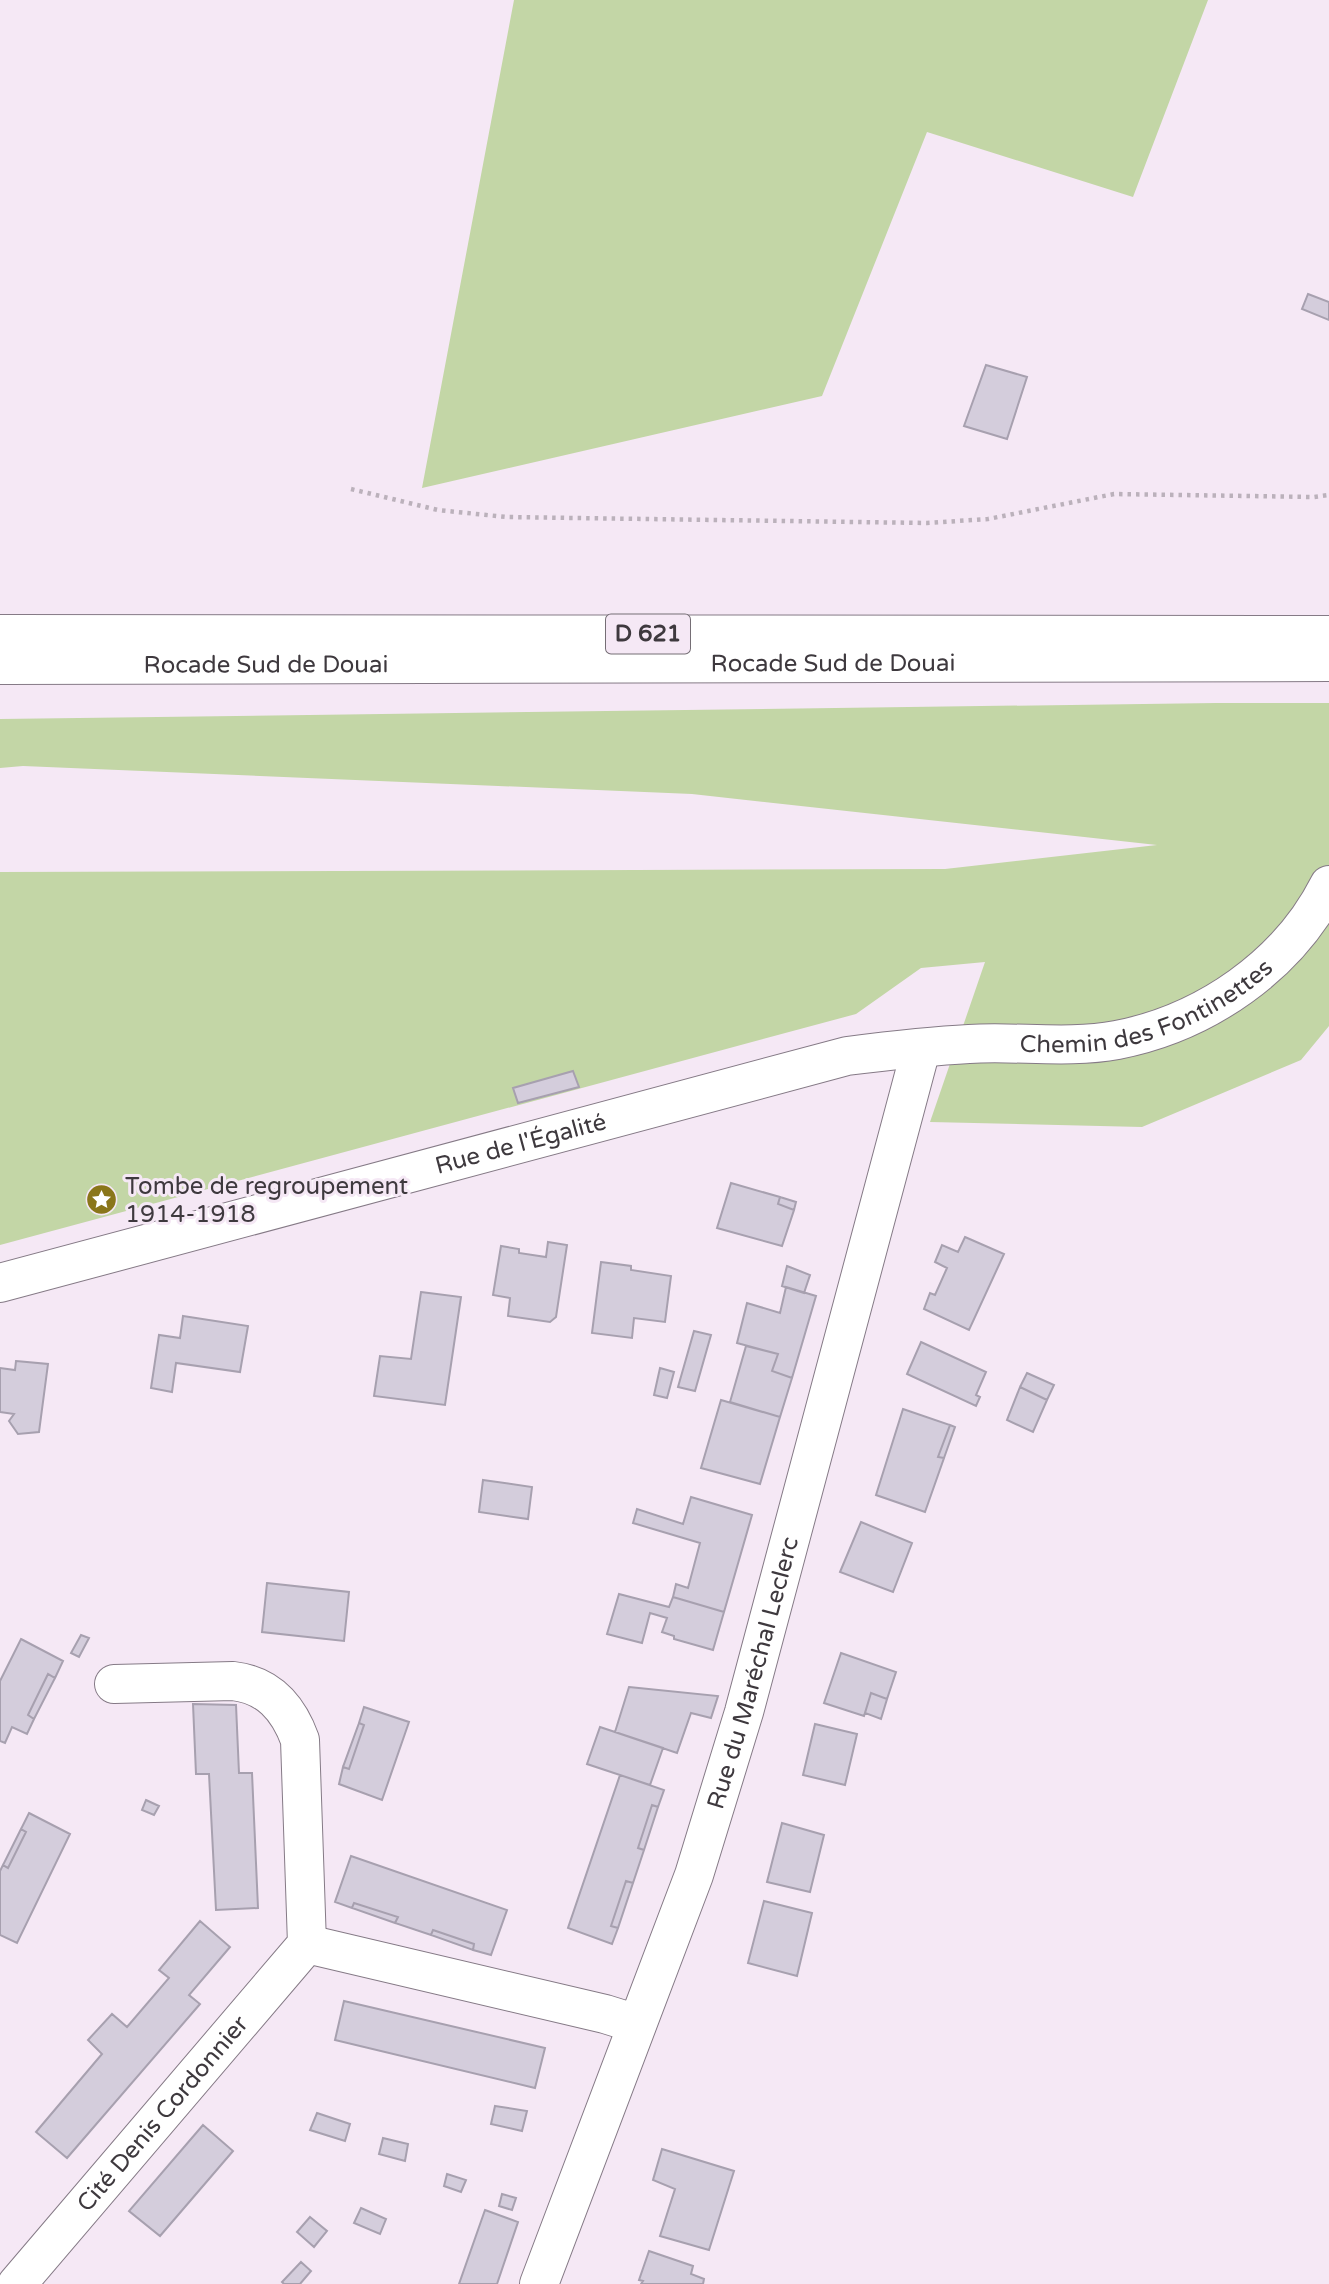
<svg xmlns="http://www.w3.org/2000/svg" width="1329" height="2284" font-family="'Varela Round',sans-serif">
	<rect width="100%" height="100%" fill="#f5e8f5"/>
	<!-- green -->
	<path fill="#c3d6a6" d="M 514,0 L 1208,0 L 1133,197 L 927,132 L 822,396 L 422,488 Z
		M 1216,703 L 1329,703 L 1329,1026 L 1301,1060 L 1142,1127 L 930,1122 L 985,962 L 921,968 L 856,1014 L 0,1245 L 0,872 L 945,869 L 1157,845 L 692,794 L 23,766 L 0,768 L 0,719 Z"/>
	<!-- building -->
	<path fill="#d4cddc" stroke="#a7a0af" stroke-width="2" d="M 1308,294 L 1329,302 L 1329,320 L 1302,309 Z
		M 986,365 L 1027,377 L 1007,439 L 964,426 Z
		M 573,1071 L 579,1087 L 518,1103 L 513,1088 Z
		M 731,1183 L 780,1197 L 778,1204 L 794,1210 L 782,1246 L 717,1228 Z
		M 780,1197 L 796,1202 L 794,1210 L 778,1204 Z
		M 965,1237 L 1004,1254 L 969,1330 L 924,1309 L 930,1293 L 935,1295 L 947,1268 L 935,1262 L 942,1245 L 958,1252 Z
		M 548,1242 L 567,1245 L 556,1317 L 550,1322 L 508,1316 L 510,1298 L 493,1295 L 501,1246 L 519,1249 L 519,1253 L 546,1257 Z
		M 601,1262 L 631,1266 L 631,1270 L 671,1276 L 665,1322 L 634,1318 L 632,1338 L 592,1333 Z
		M 787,1266 L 810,1275 L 804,1293 L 782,1286 Z
		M 786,1287 L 816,1296 L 792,1378 L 772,1371 L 778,1354 L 737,1343 L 747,1303 L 780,1313 Z
		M 421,1292 L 461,1297 L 445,1405 L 374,1396 L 380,1356 L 411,1359 Z
		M 183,1316 L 248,1326 L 240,1372 L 176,1363 L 172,1392 L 151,1388 L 159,1335 L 180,1338 Z
		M 694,1331 L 711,1335 L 695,1391 L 678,1387 Z
		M 921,1342 L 986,1372 L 976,1395 L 980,1397 L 976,1406 L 907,1374 Z
		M 746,1346 L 778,1354 L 772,1371 L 792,1378 L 780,1417 L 730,1402 Z
		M 16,1361 L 48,1364 L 39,1432 L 18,1434 L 9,1421 L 14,1414 L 0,1412 L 0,1368 L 15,1370 Z
		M 660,1368 L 674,1372 L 667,1398 L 654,1395 Z
		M 1027,1373 L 1054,1385 L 1047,1400 L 1020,1387 Z
		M 1020,1387 L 1047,1400 L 1033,1432 L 1007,1420 Z
		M 721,1400 L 780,1417 L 760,1484 L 701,1468 Z
		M 903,1409 L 950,1425 L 938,1457 L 944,1458 L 925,1512 L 876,1495 Z
		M 950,1425 L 955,1427 L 944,1458 L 938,1457 Z
		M 483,1480 L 532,1487 L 528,1519 L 479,1512 Z
		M 691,1497 L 752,1515 L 724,1612 L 673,1597 L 676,1584 L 688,1588 L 700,1543 L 633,1523 L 637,1509 L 683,1524 Z
		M 861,1522 L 912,1543 L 893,1592 L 840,1572 Z
		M 267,1583 L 349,1592 L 344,1641 L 262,1632 Z
		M 619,1594 L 669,1607 L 673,1597 L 724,1612 L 713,1650 L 674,1639 L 674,1636 L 662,1632 L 667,1618 L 650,1613 L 642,1643 L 607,1634 Z
		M 81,1635 L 89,1638 L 79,1657 L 71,1653 Z
		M 21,1639 L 63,1661 L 55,1678 L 48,1674 L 28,1715 L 34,1719 L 27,1734 L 12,1727 L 5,1743 L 0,1741 L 0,1681 Z
		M 841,1653 L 896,1672 L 887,1699 L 871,1693 L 864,1716 L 824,1703 Z
		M 48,1674 L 55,1678 L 34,1719 L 28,1715 Z
		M 629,1687 L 718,1696 L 711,1718 L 691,1713 L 677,1753 L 615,1732 Z
		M 871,1693 L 887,1699 L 881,1719 L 865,1713 Z
		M 193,1704 L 236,1705 L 239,1773 L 252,1773 L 258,1908 L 216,1910 L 209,1774 L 196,1774 Z
		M 364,1707 L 409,1722 L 382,1800 L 339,1784 L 343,1767 L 349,1769 L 364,1725 L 359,1723 Z
		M 359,1723 L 364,1725 L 349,1769 L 343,1767 Z
		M 815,1724 L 857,1734 L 845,1785 L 803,1775 Z
		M 600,1727 L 663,1748 L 650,1785 L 587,1764 Z
		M 620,1775 L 664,1790 L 658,1807 L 652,1805 L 638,1848 L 644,1850 L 633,1883 L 626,1881 L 611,1926 L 618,1928 L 612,1944 L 568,1928 Z
		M 146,1800 L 159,1806 L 154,1815 L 142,1810 Z
		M 652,1805 L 658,1807 L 644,1850 L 638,1848 Z
		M 29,1813 L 70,1834 L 17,1943 L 0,1935 L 0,1871 L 3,1865 L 8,1868 L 26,1832 L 21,1829 Z
		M 782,1823 L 824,1835 L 810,1892 L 767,1882 Z
		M 21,1829 L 26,1832 L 8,1868 L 3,1865 Z
		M 351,1856 L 507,1910 L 491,1955 L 473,1950 L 474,1944 L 433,1930 L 431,1935 L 395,1923 L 398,1917 L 354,1903 L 352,1908 L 335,1902 Z
		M 626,1881 L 633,1883 L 618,1928 L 611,1926 Z
		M 764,1901 L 812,1913 L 797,1976 L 748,1963 Z
		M 354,1903 L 398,1917 L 395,1923 L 352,1908 Z
		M 200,1921 L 230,1947 L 189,1995 L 200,2004 L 67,2158 L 36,2132 L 102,2054 L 88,2040 L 112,2014 L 127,2027 L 169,1978 L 159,1970 Z
		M 433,1930 L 474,1944 L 473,1950 L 431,1935 Z
		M 344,2001 L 545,2048 L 535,2088 L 335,2040 Z
		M 495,2106 L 527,2111 L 522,2131 L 491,2124 Z
		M 317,2113 L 350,2124 L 345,2141 L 310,2130 Z
		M 203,2125 L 233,2151 L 160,2236 L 129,2211 Z
		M 383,2138 L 408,2144 L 405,2161 L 379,2154 Z
		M 662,2149 L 734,2171 L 709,2250 L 660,2236 L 675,2189 L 653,2180 Z
		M 447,2174 L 466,2180 L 461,2192 L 444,2186 Z
		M 502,2194 L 516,2198 L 512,2210 L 499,2206 Z
		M 361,2208 L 386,2219 L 380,2234 L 354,2223 Z
		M 485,2210 L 518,2222 L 497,2284 L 459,2284 Z
		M 310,2217 L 327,2231 L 314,2247 L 297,2232 Z
		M 649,2251 L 693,2266 L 691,2274 L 704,2279 L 703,2284 L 641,2284 L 643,2281 L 639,2280 Z
		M 301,2262 L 311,2271 L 300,2284 L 284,2284 L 282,2282 Z"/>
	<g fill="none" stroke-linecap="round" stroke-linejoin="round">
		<defs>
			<g id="minor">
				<path id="s1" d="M 0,1283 L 847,1056 C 887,1051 928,1046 969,1044 C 1017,1041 1069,1049 1117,1040 C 1205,1023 1288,966 1329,885"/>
				<path d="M 307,1944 L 605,2014 L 637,2024"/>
				<path id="s2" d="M 17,2284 L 307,1944 L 300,1740 C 288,1707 268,1685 233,1681 L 114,1684"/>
				<path id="s3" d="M 539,2284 L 694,1875 L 744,1712 L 921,1049"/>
			</g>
			<g id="trunk">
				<path d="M 0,634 L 1329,635"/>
				<path id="s4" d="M 0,665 L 1329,662"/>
			</g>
		</defs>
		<!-- minor casing -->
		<use href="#minor" stroke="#857a86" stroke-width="40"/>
		<!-- trunk casing -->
		<use href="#trunk" stroke="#857a86" stroke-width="40"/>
		<!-- path -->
		<path stroke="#bbb1bb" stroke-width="4.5" stroke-dasharray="3.5 5" stroke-linecap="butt" d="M 351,489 L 438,510 L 506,517 L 927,523 L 988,519 L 1114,494 L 1314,497 L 1329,495"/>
		<!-- minor -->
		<use href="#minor" stroke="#fff" stroke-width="38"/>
		<!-- trunk -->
		<use href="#trunk" stroke="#fff" stroke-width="38"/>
	</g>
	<!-- icons -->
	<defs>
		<symbol id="sight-disc" viewBox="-11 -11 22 22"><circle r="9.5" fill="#8a761a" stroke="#f5e8f5"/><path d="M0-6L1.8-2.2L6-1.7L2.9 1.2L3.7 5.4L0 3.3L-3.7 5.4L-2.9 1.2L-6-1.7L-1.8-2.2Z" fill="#fff"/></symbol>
	</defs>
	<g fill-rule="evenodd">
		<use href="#sight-disc" x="84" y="1182" width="35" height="35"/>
	</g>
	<g text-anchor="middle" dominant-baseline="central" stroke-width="6" stroke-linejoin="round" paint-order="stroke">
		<!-- shield labels -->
		<rect fill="#f5e8f5" stroke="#756e75" stroke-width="2" x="606" y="614.5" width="84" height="39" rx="5"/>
		<g font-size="23" font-weight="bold" fill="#3e393e">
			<text x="648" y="634">D 621</text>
		</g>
		<!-- street labels -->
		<g font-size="24" fill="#3e393e" stroke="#f5e8f5">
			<text stroke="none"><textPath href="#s4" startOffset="266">Rocade Sud de Douai</textPath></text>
			<text stroke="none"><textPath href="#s4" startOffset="833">Rocade Sud de Douai</textPath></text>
			<text stroke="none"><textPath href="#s1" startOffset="1185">Chemin des Fontinettes</textPath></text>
			<text stroke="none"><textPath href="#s1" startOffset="539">Rue de l'Égalité</textPath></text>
			<text stroke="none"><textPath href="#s3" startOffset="648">Rue du Maréchal Leclerc</textPath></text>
			<text stroke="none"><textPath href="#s2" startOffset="224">Cité Denis Cordonnier</textPath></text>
		</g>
		<!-- poi labels -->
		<g font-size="24" fill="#3e393e" stroke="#f5e8f5" text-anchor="start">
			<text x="125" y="1186">Tombe de regroupement<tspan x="125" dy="28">1914-1918</tspan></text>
		</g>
	</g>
</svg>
